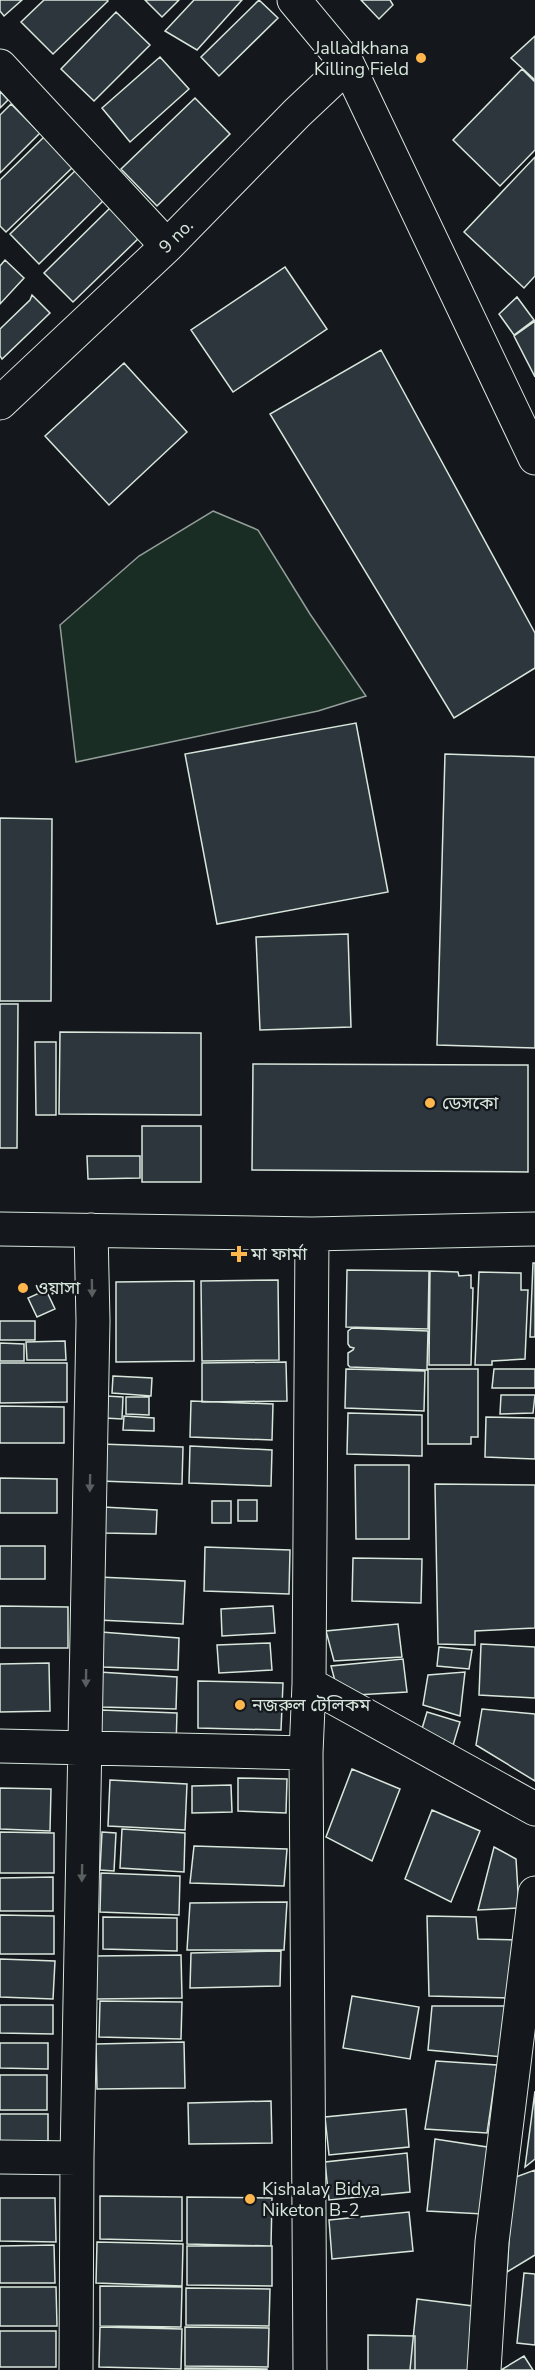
<svg xmlns="http://www.w3.org/2000/svg" width="535" height="2370" font-family="'Nunito Sans','Noto Sans Bengali',sans-serif">
	<rect width="100%" height="100%" fill="#14181c"/>
	<!-- green -->
	<path fill="#1a2d24" stroke="#939e99" stroke-width="1.5" d="M 213,511 L 258,530 L 310,614 L 366,696 L 318,711 L 76,762 L 60,625 L 139,556 Z"/>
	<!-- building -->
	<path fill="#2c363c" stroke="#d8e6dc" stroke-width="1.5" d="M 0,0 L 22,0 L 4,16 L 0,11 Z
		M 44,0 L 107,0 L 108,1 L 53,54 L 21,22 Z
		M 145,0 L 179,0 L 162,17 Z
		M 194,0 L 242,0 L 197,50 L 165,31 Z
		M 259,0 L 278,18 L 219,76 L 201,57 Z
		M 361,0 L 390,0 L 393,5 L 379,19 Z
		M 116,12 L 150,45 L 94,101 L 61,69 Z
		M 535,36 L 535,80 L 511,58 Z
		M 160,57 L 189,89 L 130,142 L 102,108 Z
		M 522,69 L 535,82 L 535,150 L 500,186 L 453,140 Z
		M 0,91 L 8,100 L 0,108 Z
		M 195,98 L 230,134 L 157,206 L 121,169 Z
		M 11,104 L 40,133 L 0,173 L 0,115 Z
		M 45,136 L 74,166 L 6,232 L 0,226 L 0,180 Z
		M 535,157 L 535,276 L 524,288 L 464,232 Z
		M 78,168 L 106,198 L 39,264 L 10,234 Z
		M 111,207 L 141,236 L 73,302 L 44,273 Z
		M 5,260 L 24,278 L 0,304 L 0,266 Z
		M 285,267 L 327,329 L 233,392 L 191,330 Z
		M 32,295 L 50,313 L 2,359 L 0,356 L 0,329 L 30,300 Z
		M 517,297 L 534,320 L 514,335 L 499,314 Z
		M 535,321 L 535,377 L 514,336 Z
		M 381,350 L 535,633 L 535,668 L 454,718 L 270,414 Z
		M 124,363 L 187,432 L 109,505 L 45,436 Z
		M 356,723 L 388,892 L 217,924 L 185,754 Z
		M 445,754 L 535,757 L 535,1048 L 437,1045 Z
		M 0,818 L 52,819 L 51,1001 L 0,1001 Z
		M 348,934 L 351,1027 L 260,1030 L 256,937 Z
		M 0,1004 L 18,1004 L 17,1148 L 0,1148 Z
		M 60,1032 L 201,1033 L 201,1115 L 59,1114 Z
		M 35,1042 L 56,1042 L 56,1115 L 36,1115 Z
		M 253,1064 L 528,1065 L 528,1172 L 252,1170 Z
		M 142,1126 L 201,1126 L 201,1182 L 142,1182 Z
		M 87,1156 L 140,1156 L 140,1178 L 88,1179 Z
		M 533,1263 L 535,1263 L 535,1337 L 530,1337 Z
		M 347,1270 L 429,1271 L 428,1329 L 346,1327 Z
		M 430,1271 L 458,1272 L 459,1276 L 471,1275 L 471,1288 L 473,1288 L 471,1365 L 429,1365 Z
		M 479,1272 L 521,1273 L 521,1290 L 528,1290 L 525,1359 L 492,1361 L 492,1365 L 475,1365 Z
		M 278,1280 L 279,1360 L 202,1361 L 201,1281 Z
		M 194,1281 L 194,1361 L 116,1362 L 116,1282 Z
		M 46,1290 L 55,1309 L 37,1317 L 28,1298 Z
		M 0,1321 L 35,1321 L 35,1340 L 0,1340 Z
		M 352,1328 L 428,1331 L 427,1370 L 350,1367 L 348,1365 L 348,1353 L 353,1350 L 354,1348 L 350,1347 L 348,1344 L 348,1331 Z
		M 65,1341 L 66,1360 L 27,1360 L 26,1342 Z
		M 0,1343 L 24,1344 L 24,1361 L 0,1361 Z
		M 286,1362 L 287,1401 L 202,1402 L 202,1363 Z
		M 0,1363 L 67,1363 L 67,1402 L 0,1403 Z
		M 346,1369 L 425,1371 L 424,1411 L 345,1408 Z
		M 428,1369 L 478,1369 L 478,1437 L 471,1437 L 471,1444 L 428,1444 Z
		M 494,1369 L 535,1369 L 535,1388 L 492,1388 Z
		M 113,1376 L 152,1378 L 151,1396 L 112,1393 Z
		M 501,1395 L 535,1395 L 533,1413 L 500,1414 Z
		M 106,1396 L 123,1397 L 122,1419 L 105,1418 Z
		M 126,1397 L 149,1397 L 149,1415 L 126,1414 Z
		M 191,1401 L 273,1404 L 272,1440 L 190,1437 Z
		M 0,1406 L 64,1407 L 64,1443 L 0,1443 Z
		M 348,1413 L 422,1415 L 422,1456 L 347,1454 Z
		M 124,1416 L 154,1418 L 154,1431 L 123,1430 Z
		M 486,1417 L 535,1418 L 535,1459 L 485,1457 Z
		M 101,1444 L 183,1447 L 182,1484 L 100,1481 Z
		M 190,1446 L 272,1450 L 271,1486 L 189,1483 Z
		M 355,1465 L 409,1465 L 409,1539 L 356,1539 Z
		M 0,1478 L 57,1479 L 57,1513 L 0,1513 Z
		M 435,1484 L 535,1485 L 535,1628 L 475,1631 L 475,1645 L 438,1644 Z
		M 238,1500 L 257,1500 L 257,1521 L 238,1521 Z
		M 212,1501 L 231,1501 L 231,1523 L 212,1523 Z
		M 103,1507 L 157,1510 L 156,1534 L 103,1533 Z
		M 0,1546 L 45,1546 L 45,1579 L 0,1579 Z
		M 205,1547 L 290,1550 L 289,1594 L 204,1591 Z
		M 353,1558 L 422,1559 L 421,1603 L 352,1601 Z
		M 99,1577 L 185,1581 L 183,1624 L 98,1620 Z
		M 0,1606 L 68,1607 L 68,1648 L 0,1648 Z
		M 273,1606 L 275,1633 L 222,1636 L 221,1609 Z
		M 398,1624 L 402,1657 L 334,1661 L 326,1631 Z
		M 101,1632 L 179,1638 L 178,1670 L 103,1667 Z
		M 270,1643 L 272,1670 L 219,1673 L 217,1645 Z
		M 481,1644 L 535,1647 L 535,1698 L 479,1695 Z
		M 439,1647 L 472,1650 L 469,1669 L 437,1666 Z
		M 403,1659 L 407,1692 L 339,1696 L 331,1666 Z
		M 49,1663 L 50,1711 L 0,1712 L 0,1664 Z
		M 99,1672 L 177,1677 L 176,1709 L 101,1707 Z
		M 465,1672 L 460,1716 L 423,1705 L 428,1675 Z
		M 198,1681 L 283,1683 L 281,1730 L 198,1728 Z
		M 482,1709 L 535,1714 L 535,1781 L 476,1745 Z
		M 101,1710 L 177,1713 L 176,1746 L 100,1743 Z
		M 427,1712 L 460,1722 L 451,1752 L 418,1742 Z
		M 352,1769 L 400,1789 L 372,1861 L 326,1837 Z
		M 238,1778 L 287,1779 L 286,1813 L 238,1811 Z
		M 110,1780 L 187,1784 L 185,1830 L 108,1826 Z
		M 231,1785 L 232,1812 L 192,1813 L 192,1786 Z
		M 0,1788 L 51,1789 L 50,1831 L 0,1829 Z
		M 432,1810 L 480,1831 L 451,1902 L 405,1879 Z
		M 122,1829 L 185,1833 L 184,1872 L 120,1868 Z
		M 0,1832 L 54,1833 L 54,1873 L 0,1873 Z
		M 102,1832 L 116,1833 L 114,1871 L 100,1870 Z
		M 194,1846 L 287,1849 L 284,1886 L 190,1883 Z
		M 494,1847 L 516,1859 L 519,1908 L 478,1910 Z
		M 101,1873 L 180,1876 L 179,1915 L 100,1912 Z
		M 53,1877 L 53,1911 L 0,1911 L 0,1878 Z
		M 287,1902 L 284,1950 L 187,1950 L 190,1903 Z
		M 0,1915 L 54,1916 L 54,1954 L 0,1954 Z
		M 427,1916 L 476,1917 L 478,1939 L 518,1940 L 515,1998 L 429,1996 Z
		M 103,1917 L 177,1918 L 177,1951 L 103,1949 Z
		M 281,1951 L 280,1986 L 190,1988 L 191,1953 Z
		M 181,1955 L 182,1998 L 95,1999 L 95,1956 Z
		M 0,1959 L 55,1961 L 53,1999 L 0,1997 Z
		M 352,1996 L 419,2007 L 410,2059 L 343,2048 Z
		M 100,2001 L 182,2002 L 181,2039 L 99,2037 Z
		M 0,2005 L 53,2005 L 53,2034 L 0,2033 Z
		M 432,2006 L 505,2006 L 503,2057 L 428,2050 Z
		M 184,2042 L 185,2088 L 97,2089 L 96,2044 Z
		M 0,2043 L 48,2043 L 48,2069 L 0,2068 Z
		M 436,2061 L 497,2065 L 487,2133 L 425,2129 Z
		M 0,2075 L 47,2075 L 47,2110 L 0,2110 Z
		M 535,2091 L 535,2159 L 525,2167 Z
		M 271,2101 L 272,2143 L 189,2144 L 188,2103 Z
		M 406,2109 L 409,2147 L 329,2155 L 325,2117 Z
		M 0,2114 L 48,2114 L 48,2144 L 0,2144 Z
		M 435,2139 L 487,2147 L 483,2214 L 427,2211 Z
		M 407,2153 L 410,2192 L 329,2200 L 325,2162 Z
		M 535,2170 L 535,2255 L 507,2272 L 513,2178 Z
		M 100,2196 L 182,2197 L 182,2241 L 100,2239 Z
		M 187,2197 L 272,2198 L 271,2246 L 187,2244 Z
		M 0,2198 L 55,2198 L 56,2242 L 0,2241 Z
		M 409,2212 L 413,2251 L 332,2259 L 329,2220 Z
		M 97,2242 L 183,2244 L 182,2286 L 96,2283 Z
		M 54,2245 L 55,2283 L 0,2283 L 0,2246 Z
		M 187,2246 L 272,2246 L 272,2286 L 187,2285 Z
		M 524,2273 L 535,2274 L 535,2345 L 517,2343 Z
		M 100,2286 L 182,2287 L 181,2327 L 100,2326 Z
		M 0,2287 L 56,2287 L 57,2326 L 0,2326 Z
		M 186,2288 L 270,2289 L 269,2326 L 186,2325 Z
		M 417,2299 L 473,2306 L 468,2370 L 410,2370 Z
		M 100,2327 L 182,2329 L 181,2369 L 99,2367 Z
		M 185,2327 L 269,2328 L 268,2367 L 185,2366 Z
		M 0,2331 L 56,2331 L 56,2367 L 0,2367 Z
		M 368,2335 L 415,2336 L 415,2370 L 368,2370 Z
		M 524,2356 L 533,2370 L 501,2370 Z
		M 185,2368 L 267,2369 L 267,2370 L 185,2370 Z"/>
	<g fill="none" stroke-linecap="round" stroke-linejoin="round">
		<defs>
			<path id="minor" d="M 294,0 L 348,65 L 535,458
				M 0,66 L 167,246
				M 0,403 L 167,246 L 297,113 L 348,65
				M 0,1229 L 312,1234 L 535,1229
				M 309,1684 L 535,1809
				M 0,1746 L 306,1753
				M 0,2157 L 77,2158
				M 76,2370 L 77,2158 L 93,1321 L 91,1230
				M 310,2370 L 306,1753 L 309,1684 L 312,1234
				M 484,2370 L 492,2242 L 535,1893"/>
		</defs>
		<!-- minor casing -->
		<use href="#minor" stroke="#d8e6dc" stroke-width="35"/>
		<!-- minor -->
		<use href="#minor" stroke="#14181c" stroke-width="33"/>
	</g>
	<!-- one-way arrows -->
	<defs><path id="oneway-solid" d="M-6-.8H1V-3.2L6.5 0L1 3.2V.8H-6Z" transform="scale(1.5)"/></defs>
	<g fill="#59605f">
		<use href="#oneway-solid" transform="translate(92 1288) rotate(89)"/>
		<use href="#oneway-solid" transform="translate(90 1483) rotate(91)"/>
		<use href="#oneway-solid" transform="translate(86 1678) rotate(91)"/>
		<use href="#oneway-solid" transform="translate(82 1873) rotate(91)"/>
	</g>
	<!-- markers -->
	<g fill="#ffb74d" stroke="#14181c" stroke-width="2">
		<circle cx="421" cy="58" r="6"/>
		<circle cx="430" cy="1103" r="6"/>
		<path d="M236 1245h6v6h6v6h-6v6h-6v-6h-6v-6h6z"/>
		<circle cx="23" cy="1288" r="6"/>
		<circle cx="240" cy="1705" r="6"/>
		<circle cx="250" cy="2199" r="6"/>
	</g>
	<g text-anchor="middle" dominant-baseline="central" stroke-width="4.5" stroke-linejoin="round" paint-order="stroke">
		<!-- poi labels -->
		<g font-size="18" fill="#d8e6dc" stroke="#14181c" text-anchor="start">
			<text x="409" y="48" text-anchor="end">Jalladkhana<tspan x="409" dy="21">Killing Field</tspan></text>
			<text x="442" y="1103">ডেসকো</text>
			<text x="251" y="1254">মা ফার্মা</text>
			<text x="35" y="1288">ওয়াসা</text>
			<text x="252" y="1705">নজরুল টেলিকম</text>
			<text x="262" y="2189">Kishalay Bidya<tspan x="262" dy="21">Niketon B-2</tspan></text>
		</g>
		<!-- street labels -->
		<g font-size="18" fill="#d8e6dc" stroke="#14181c">
			<text transform="translate(176 236) rotate(-45)">9 no.</text>
		</g>
	</g>
</svg>
